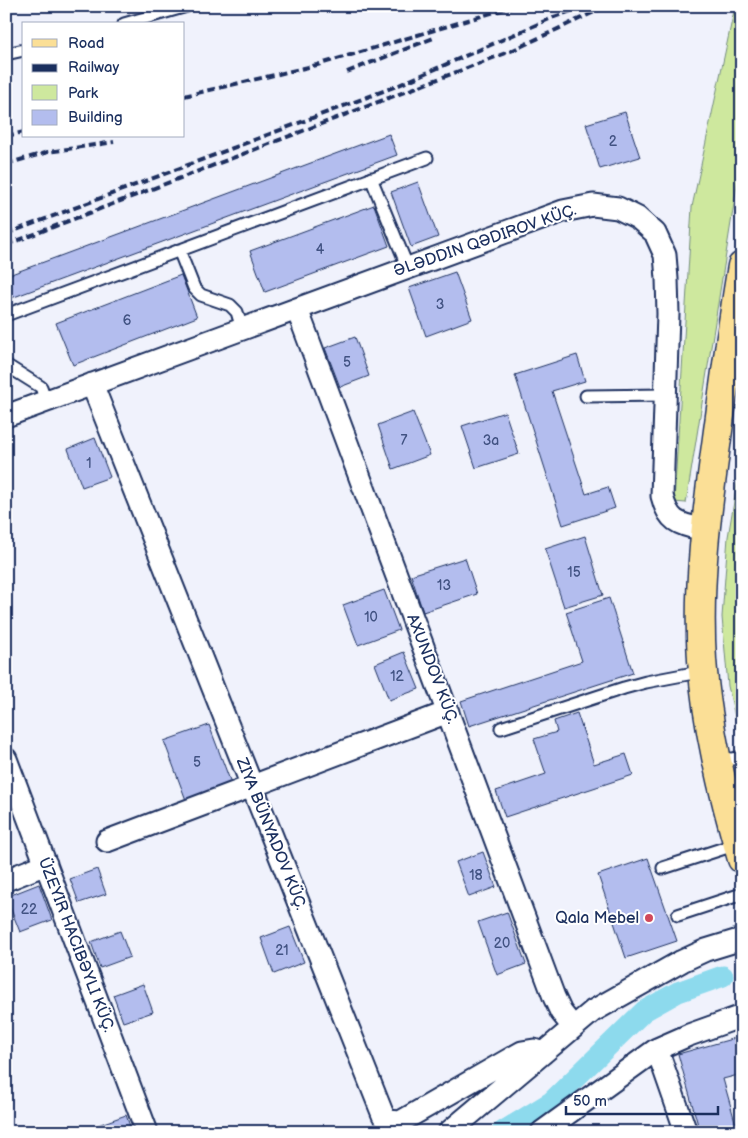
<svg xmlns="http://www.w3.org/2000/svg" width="748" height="1138" font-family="'Balsamiq Sans',sans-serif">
	<rect width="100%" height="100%" fill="#f0f2fc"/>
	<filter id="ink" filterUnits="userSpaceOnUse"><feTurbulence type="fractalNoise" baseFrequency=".02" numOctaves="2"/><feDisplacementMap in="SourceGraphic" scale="10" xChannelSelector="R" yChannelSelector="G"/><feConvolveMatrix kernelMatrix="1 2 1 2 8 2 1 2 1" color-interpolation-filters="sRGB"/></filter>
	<g filter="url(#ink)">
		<!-- green -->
		<path fill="#cee89e" stroke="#748c7e" d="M 735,6 L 742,6 L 742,154 L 686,503 L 674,502 L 692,207 Z
			M 742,455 L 742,743 L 741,743 L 728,686 L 722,617 L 728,537 Z"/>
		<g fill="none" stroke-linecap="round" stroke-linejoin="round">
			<!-- canal -->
			<path stroke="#8ddaed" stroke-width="21" d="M 502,1132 L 551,1102 L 644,1011 L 678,992 L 723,976"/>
		</g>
		<!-- building -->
		<path fill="#b3bdee" stroke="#1b2f5e" d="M 625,112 L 640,157 L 600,169 L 586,124 Z
			M 389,134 L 397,155 L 6,300 L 6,276 Z
			M 418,182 L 438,237 L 411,247 L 391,192 Z
			M 374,205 L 389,246 L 265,292 L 250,251 Z
			M 455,272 L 472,319 L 426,336 L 409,288 Z
			M 181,275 L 197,317 L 73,365 L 56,323 Z
			M 355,337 L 369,376 L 340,387 L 325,348 Z
			M 577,355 L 585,381 L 552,391 L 586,494 L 608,487 L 615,508 L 563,525 L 515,375 Z
			M 413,412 L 430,455 L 393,469 L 378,425 Z
			M 505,412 L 519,454 L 476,468 L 462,426 Z
			M 95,438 L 110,477 L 82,487 L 68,449 Z
			M 585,536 L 603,595 L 564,607 L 545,549 Z
			M 465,558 L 477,594 L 423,612 L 411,575 Z
			M 384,590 L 399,630 L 358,645 L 343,605 Z
			M 609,598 L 633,673 L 469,726 L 461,701 L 582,661 L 566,612 Z
			M 404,652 L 419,689 L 389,700 L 375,664 Z
			M 577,713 L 594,764 L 626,754 L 633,775 L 505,817 L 496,791 L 546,774 L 534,739 L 557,732 L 554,721 Z
			M 209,725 L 231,783 L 186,800 L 164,741 Z
			M 483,852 L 496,887 L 469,897 L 456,862 Z
			M 648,858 L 677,941 L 626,958 L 598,875 Z
			M 97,869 L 106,894 L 79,903 L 70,879 Z
			M 39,884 L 52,920 L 20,932 L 6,897 Z
			M 507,912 L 526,964 L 497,975 L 478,922 Z
			M 290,927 L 304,962 L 274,974 L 261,938 Z
			M 120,931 L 130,957 L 100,968 L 91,942 Z
			M 143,984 L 153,1012 L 123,1022 L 113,995 Z
			M 739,1037 L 742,1047 L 742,1074 L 723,1079 L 738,1132 L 700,1132 L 678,1054 Z
			M 126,1115 L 132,1132 L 100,1132 L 98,1125 Z"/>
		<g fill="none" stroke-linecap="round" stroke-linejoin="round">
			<defs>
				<path id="service" d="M 124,24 L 187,6
					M 6,54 L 24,50
					M 371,178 L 408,268
					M 179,250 L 194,288 L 201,295 L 230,305 L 237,312 L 242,329
					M 6,315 L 427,158
					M 6,365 L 41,387 L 46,401
					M 586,396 L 665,395
					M 501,728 L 624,688 L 646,682 L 704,671
					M 717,762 L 742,757
					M 663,868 L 737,844
					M 678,915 L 742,894"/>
				<path id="minor" d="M 297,309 L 554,997 L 561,1012 L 573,1027
					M 92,384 L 383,1115 L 388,1121 L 400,1122 L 522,1052 L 534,1050 L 543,1053
					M 6,416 L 563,211 L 593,205 L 618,208 L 638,218 L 655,233 L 665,255 L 667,279 L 668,314 L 662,496 C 669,524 680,524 705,530
					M 6,759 L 147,1132
					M 107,841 L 448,712
					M 6,880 L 46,864
					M 657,1049 L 686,1132
					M 449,1132 L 593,1011 L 682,961 L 706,950 L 742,939
					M 542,1132 L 657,1049 L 689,1035 L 742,1016"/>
				<path id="primary" d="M 742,266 C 732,323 725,380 717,438 C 707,511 697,585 702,660 C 707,728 723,794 742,859"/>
			</defs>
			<!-- service casing -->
			<use href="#service" stroke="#1b2f5e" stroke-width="15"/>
			<!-- minor casing -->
			<use href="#minor" stroke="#1b2f5e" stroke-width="25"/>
			<!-- primary casing -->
			<use href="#primary" stroke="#1b2f5e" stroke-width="31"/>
			<!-- service -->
			<use href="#service" stroke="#fff" stroke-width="11"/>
			<!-- minor -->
			<use href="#minor" stroke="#fff" stroke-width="21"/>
			<!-- primary -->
			<use href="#primary" stroke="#fbdf96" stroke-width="28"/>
			<!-- rail -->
			<path stroke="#1b2f5e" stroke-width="4" stroke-dasharray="8 4" stroke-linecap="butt" d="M 347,72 L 436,37
				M 184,96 L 317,65 L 515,6
				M 6,136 L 24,132
				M 6,164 L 48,152 L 114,142
				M 6,234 L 399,85 L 554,17 L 585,6
				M 6,245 L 511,51 L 607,6"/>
		</g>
	</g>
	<!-- markers -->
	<circle fill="#d1495b" stroke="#fff" stroke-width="2" cx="649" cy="918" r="5"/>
	<g text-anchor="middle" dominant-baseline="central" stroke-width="4" stroke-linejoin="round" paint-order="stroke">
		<!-- number labels -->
		<g font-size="14" fill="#415282">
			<text x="613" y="141">2</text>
			<text x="320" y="249">4</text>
			<text x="440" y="304">3</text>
			<text x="127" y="320">6</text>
			<text x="347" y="362">5</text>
			<text x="404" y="440">7</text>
			<text x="491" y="440">3a</text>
			<text x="89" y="463">1</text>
			<text x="574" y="572">15</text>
			<text x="444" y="585">13</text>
			<text x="371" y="617">10</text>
			<text x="397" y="676">12</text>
			<text x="197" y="762">5</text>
			<text x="476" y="875">18</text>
			<text x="29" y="909">22</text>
			<text x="502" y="943">20</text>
			<text x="282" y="950">21</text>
		</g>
		<!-- street labels -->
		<g font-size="16" fill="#1b2f5e" stroke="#fff">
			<text transform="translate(485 241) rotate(-19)">ƏLƏDDIN QƏDIROV KÜÇ.</text>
			<text transform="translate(432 669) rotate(69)">AXUNDOV KÜÇ.</text>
			<text transform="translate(271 834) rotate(68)">ZIYA BÜNYADOV KÜÇ.</text>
			<text transform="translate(76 945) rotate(69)">ÜZEYIR HACIBƏYLI KÜÇ.</text>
		</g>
		<!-- poi labels -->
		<g font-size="16" fill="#1b2f5e" stroke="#fff" text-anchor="end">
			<text x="639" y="918">Qala Mebel</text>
		</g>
	</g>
	<!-- margin -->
	<rect width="748" height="1138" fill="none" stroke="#fff" stroke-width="25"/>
	<rect x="12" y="12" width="723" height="1113" fill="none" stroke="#1b2f5e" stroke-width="2" filter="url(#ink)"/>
	<!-- legend -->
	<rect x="22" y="22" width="162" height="115" fill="#ffffff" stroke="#a4acbf"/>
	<rect x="32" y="39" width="25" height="8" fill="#fbdf96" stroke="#a4acbf"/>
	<text x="68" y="48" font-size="15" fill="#1b2f5e">Road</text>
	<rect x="32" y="64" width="25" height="8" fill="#1b2f5e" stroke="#a4acbf"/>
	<text x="68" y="72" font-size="15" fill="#1b2f5e">Railway</text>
	<rect x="32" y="85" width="25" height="15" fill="#cee89e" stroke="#a4acbf"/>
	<text x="68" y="98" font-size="15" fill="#1b2f5e">Park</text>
	<rect x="32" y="110" width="25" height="15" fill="#b3bdee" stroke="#a4acbf"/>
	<text x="68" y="122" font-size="15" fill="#1b2f5e">Building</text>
	<!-- scale -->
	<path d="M566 1106v8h152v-8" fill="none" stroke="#1b2f5e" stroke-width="2.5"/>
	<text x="573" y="1106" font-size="15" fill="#1b2f5e" stroke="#ffffff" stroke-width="4" paint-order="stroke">50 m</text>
</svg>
